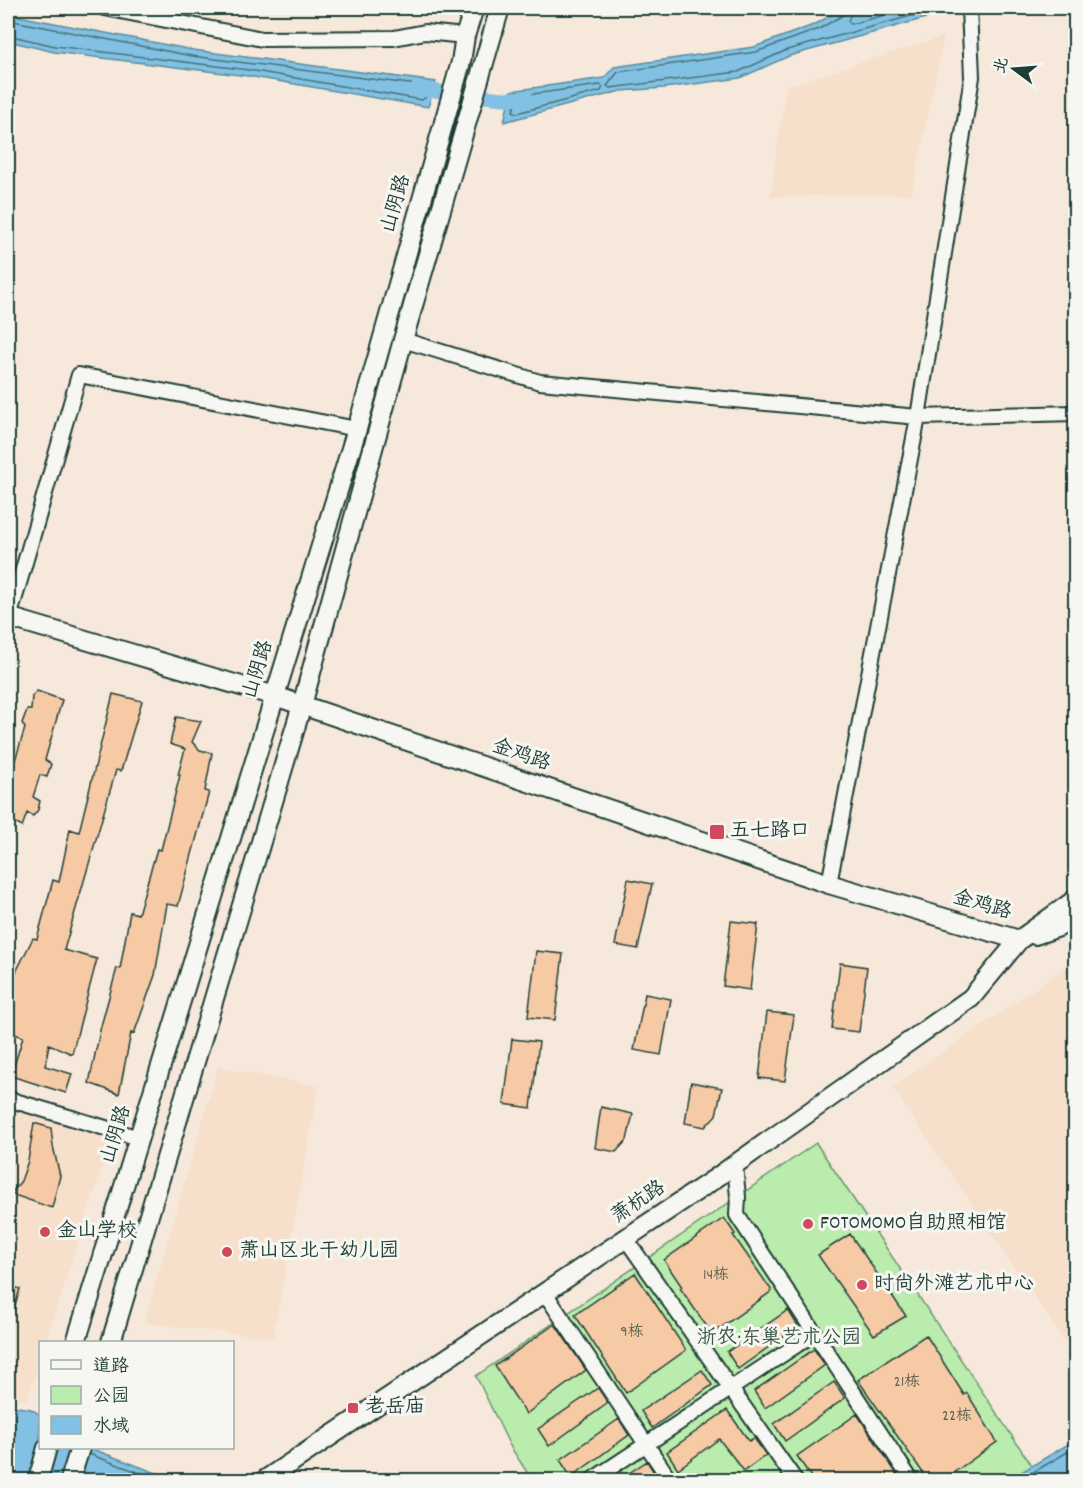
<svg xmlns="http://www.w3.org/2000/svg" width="1083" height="1488" font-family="Dekko,'LXGW WenKai TC',sans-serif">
	<rect width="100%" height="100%" fill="#f6e9db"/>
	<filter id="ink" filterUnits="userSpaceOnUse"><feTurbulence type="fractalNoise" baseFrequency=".0167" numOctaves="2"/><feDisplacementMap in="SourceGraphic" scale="12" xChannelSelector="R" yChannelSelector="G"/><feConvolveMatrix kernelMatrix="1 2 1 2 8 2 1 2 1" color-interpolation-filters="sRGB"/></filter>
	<g filter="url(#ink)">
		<!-- built -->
		<path fill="#f6e0cb" d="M 944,36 L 912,194 L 770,197 L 786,86 Z
			M 1075,961 L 1075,1357 L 892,1087 Z
			M 218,1067 L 319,1086 L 273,1338 L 144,1323 Z
			M 8,1092 L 117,1122 L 46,1342 L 40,1342 L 40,1360 L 27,1401 L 8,1394 Z"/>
		<!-- green -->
		<path fill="#baecad" stroke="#6c9470" stroke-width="1.5" d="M 816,1143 L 1030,1463 L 1053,1480 L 532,1480 L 510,1446 L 476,1376 Z"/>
		<!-- water -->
		<path fill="#82c1e3" stroke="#5a8c9d" stroke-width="1.5" d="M 843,8 L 962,8 L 789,56 L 740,78 L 664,88 L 621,91 L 504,122 L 511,91 L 604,78 L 614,67 L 754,47 L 816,24 Z
			M 8,14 L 193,50 L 436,82 L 428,107 L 248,76 L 54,52 L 8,41 Z
			M 10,1406 L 31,1409 L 40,1415 L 40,1448 L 90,1448 L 175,1480 L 25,1480 L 8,1474 L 8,1407 Z
			M 1075,1440 L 1075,1475 L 1067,1480 L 1008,1480 Z"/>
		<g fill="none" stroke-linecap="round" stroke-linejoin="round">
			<!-- shore -->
			<path stroke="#47727a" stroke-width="1.5" d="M 845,8 L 843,15 L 819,29 L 756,52 L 618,72 L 607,86 L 610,88 L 738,72 L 787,50 L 940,8
				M 853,8 L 848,21 L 851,24 L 912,8
				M 8,20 L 192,56 L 425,86 L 427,90 L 425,98 L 422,100 L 249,70 L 55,46 L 8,35
				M 600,85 L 603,87 L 601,91 L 517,113 L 513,111 L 518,96 Z
				M 89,1454 L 159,1480
				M 1020,1480 L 1076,1447"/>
			<!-- canal -->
			<path stroke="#82c1e3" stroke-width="14" d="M 417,89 L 508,99 L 526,97"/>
		</g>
		<!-- building -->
		<path fill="#f7caa6" stroke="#1f3d34" stroke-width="1.5" d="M 37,691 L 62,700 L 45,760 L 51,764 L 47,777 L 40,775 L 33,797 L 40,801 L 38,810 L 33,816 L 27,813 L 22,827 L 8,819 L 8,783 L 25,728 L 22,723 L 27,710 L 31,710 L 32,696 Z
			M 113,694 L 142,701 L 121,771 L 116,770 L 64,950 L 97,959 L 72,1054 L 49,1044 L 45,1066 L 72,1074 L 66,1093 L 11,1076 L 23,1037 L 12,1033 L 12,980 L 33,938 L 37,939 L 53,880 L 59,882 L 70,829 L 79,832 Z
			M 176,717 L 201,721 L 192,742 L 200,750 L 212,753 L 205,791 L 209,792 L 178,906 L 167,904 L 155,975 L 134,1034 L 131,1033 L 119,1094 L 89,1083 L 101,1026 L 117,968 L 120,969 L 130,912 L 138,914 L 157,849 L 161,850 L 180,775 L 178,775 L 185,749 L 170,744 Z
			M 628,879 L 652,884 L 638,949 L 615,945 Z
			M 731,921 L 758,924 L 750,990 L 723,986 Z
			M 536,951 L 563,954 L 555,1020 L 528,1017 Z
			M 840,963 L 867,967 L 859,1032 L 832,1029 Z
			M 645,994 L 671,999 L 661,1055 L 634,1050 Z
			M 767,1012 L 794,1015 L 785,1081 L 759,1078 Z
			M 512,1039 L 539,1042 L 531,1108 L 504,1104 Z
			M 691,1082 L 722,1088 L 716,1115 L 705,1127 L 685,1123 Z
			M 601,1107 L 633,1114 L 627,1140 L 616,1152 L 595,1148 Z
			M 34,1123 L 51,1128 L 53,1146 L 60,1176 L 52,1208 L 11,1194 L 21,1181 L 28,1161 Z
			M 724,1218 L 735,1234 L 733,1235 L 772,1291 L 712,1334 L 680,1288 L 682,1287 L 664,1260 Z
			M 850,1234 L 906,1316 L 874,1335 L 818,1255 Z
			M 635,1273 L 686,1350 L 626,1393 L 575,1315 Z
			M 8,1285 L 20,1289 L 10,1322 L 8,1322 Z
			M 788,1310 L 798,1326 L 738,1369 L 727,1352 Z
			M 555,1324 L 586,1370 L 526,1414 L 495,1366 Z
			M 926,1335 L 964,1395 L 967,1393 L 997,1442 L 943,1480 L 928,1480 L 858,1380 Z
			M 814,1349 L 825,1365 L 765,1408 L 754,1391 Z
			M 702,1370 L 712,1385 L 652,1428 L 641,1411 Z
			M 834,1382 L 845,1398 L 785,1441 L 774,1424 Z
			M 598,1388 L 608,1403 L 549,1446 L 538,1429 Z
			M 727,1410 L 749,1441 L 754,1438 L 766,1455 L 744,1471 L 719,1439 L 678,1469 L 667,1452 Z
			M 857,1414 L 901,1480 L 813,1480 L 797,1456 Z
			M 619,1419 L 629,1435 L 571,1477 L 560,1460 Z
			M 647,1461 L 657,1477 L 652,1480 L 619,1480 Z"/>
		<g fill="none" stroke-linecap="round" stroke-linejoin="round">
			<defs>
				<path id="minor" d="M 105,8 L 262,39 L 394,38 L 425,32 L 465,36
					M 403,340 L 540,382 L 918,417 L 1076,413
					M 9,618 L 79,375 L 357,429
					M 829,884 L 918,417 L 972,77 L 969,8
					M 8,1099 L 139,1138
					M 735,1165 L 738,1197 L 737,1215 L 911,1480
					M 626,1239 L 795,1480
					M 545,1293 L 670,1480
					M 592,1480 L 815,1333"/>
				<path id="major" d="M 8,617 L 275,696 L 829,884 L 1019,940
					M 1035,935 L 1059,927 L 1076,915
					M 76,1342 L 357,429 L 461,62 L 465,36 L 474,8
					M 111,1342 L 302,705 L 403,340 L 500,8
					M 38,1480 L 47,1448
					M 70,1480 L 80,1448
					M 265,1480 L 713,1180 L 971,998 L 1019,940 L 1076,899"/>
			</defs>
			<!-- minor casing -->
			<use href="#minor" stroke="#1f3d34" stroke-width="18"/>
			<!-- major casing -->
			<use href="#major" stroke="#1f3d34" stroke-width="22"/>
			<!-- minor -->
			<use href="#minor" stroke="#f6f6f2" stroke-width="14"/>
			<!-- major -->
			<use href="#major" stroke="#f6f6f2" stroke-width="18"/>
		</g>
	</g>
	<!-- markers -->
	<g fill="#d1495b" stroke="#f6f6f2" stroke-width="2">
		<rect x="709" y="824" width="16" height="16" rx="3"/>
		<circle cx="808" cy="1224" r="6"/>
		<circle cx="45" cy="1232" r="6"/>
		<circle cx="227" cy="1252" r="6"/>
		<circle cx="862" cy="1285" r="6"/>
		<rect x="347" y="1402" width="12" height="12" rx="3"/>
	</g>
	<g text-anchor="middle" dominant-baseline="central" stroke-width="6" stroke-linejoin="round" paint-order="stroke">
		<!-- number labels -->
		<g font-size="16" fill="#556050">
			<text x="716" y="1275">14栋</text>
			<text x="632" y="1332">9栋</text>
			<text x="907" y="1382">21栋</text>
			<text x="957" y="1416">22栋</text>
		</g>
		<!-- street labels -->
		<g font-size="20" fill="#1f3d34" stroke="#f6f6f2">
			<text transform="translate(397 204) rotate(-74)">山阴路</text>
			<text transform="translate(259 670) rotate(-73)">山阴路</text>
			<text transform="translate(521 756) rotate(19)">金鸡路</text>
			<text transform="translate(982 906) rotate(16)">金鸡路</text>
			<text transform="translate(117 1135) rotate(-73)">山阴路</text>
			<text transform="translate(639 1203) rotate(-34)">萧杭路</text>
		</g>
		<!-- poi labels -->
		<g font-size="20" fill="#1f3d34" stroke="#f6f6f2" text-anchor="start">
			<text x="730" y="832">五七路口</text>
			<text x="820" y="1224">FOTOMOMO自助照相馆</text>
			<text x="57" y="1232">金山学校</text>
			<text x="239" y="1252">萧山区北干幼儿园</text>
			<text x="874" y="1285">时尚外滩艺术中心</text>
			<text x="365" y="1408">老岳庙</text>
		</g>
		<!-- park labels -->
		<g font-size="20" fill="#365746" stroke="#f6f6f2">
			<text x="779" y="1339">浙农·东巢艺术公园</text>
		</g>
	</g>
	<!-- margin -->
	<rect width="1083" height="1488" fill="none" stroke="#f6f6f2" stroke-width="30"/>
	<rect x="15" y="15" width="1053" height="1458" fill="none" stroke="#1f3d34" stroke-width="2" filter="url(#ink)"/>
	<!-- legend -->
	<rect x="39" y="1341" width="195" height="108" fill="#f6f6f2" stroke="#a0aca6" stroke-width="1.5"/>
	<rect x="51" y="1360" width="30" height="9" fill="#f6f6f2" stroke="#a0aca6" stroke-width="1.5"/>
	<text x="93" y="1371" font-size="18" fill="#1f3d34">道路</text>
	<rect x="51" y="1386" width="30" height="18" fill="#baecad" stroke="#a0aca6" stroke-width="1.5"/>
	<text x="93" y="1401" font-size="18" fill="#1f3d34">公园</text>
	<rect x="51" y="1416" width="30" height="18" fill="#82c1e3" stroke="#a0aca6" stroke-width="1.5"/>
	<text x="93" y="1431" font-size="18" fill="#1f3d34">水域</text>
	<!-- north arrow -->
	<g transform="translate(1014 69) rotate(286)" stroke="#f6f6f2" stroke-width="4.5" paint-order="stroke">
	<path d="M0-4.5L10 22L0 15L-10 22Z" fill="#1f3d34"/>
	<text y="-9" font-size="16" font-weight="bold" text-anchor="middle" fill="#1f3d34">北</text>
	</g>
</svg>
